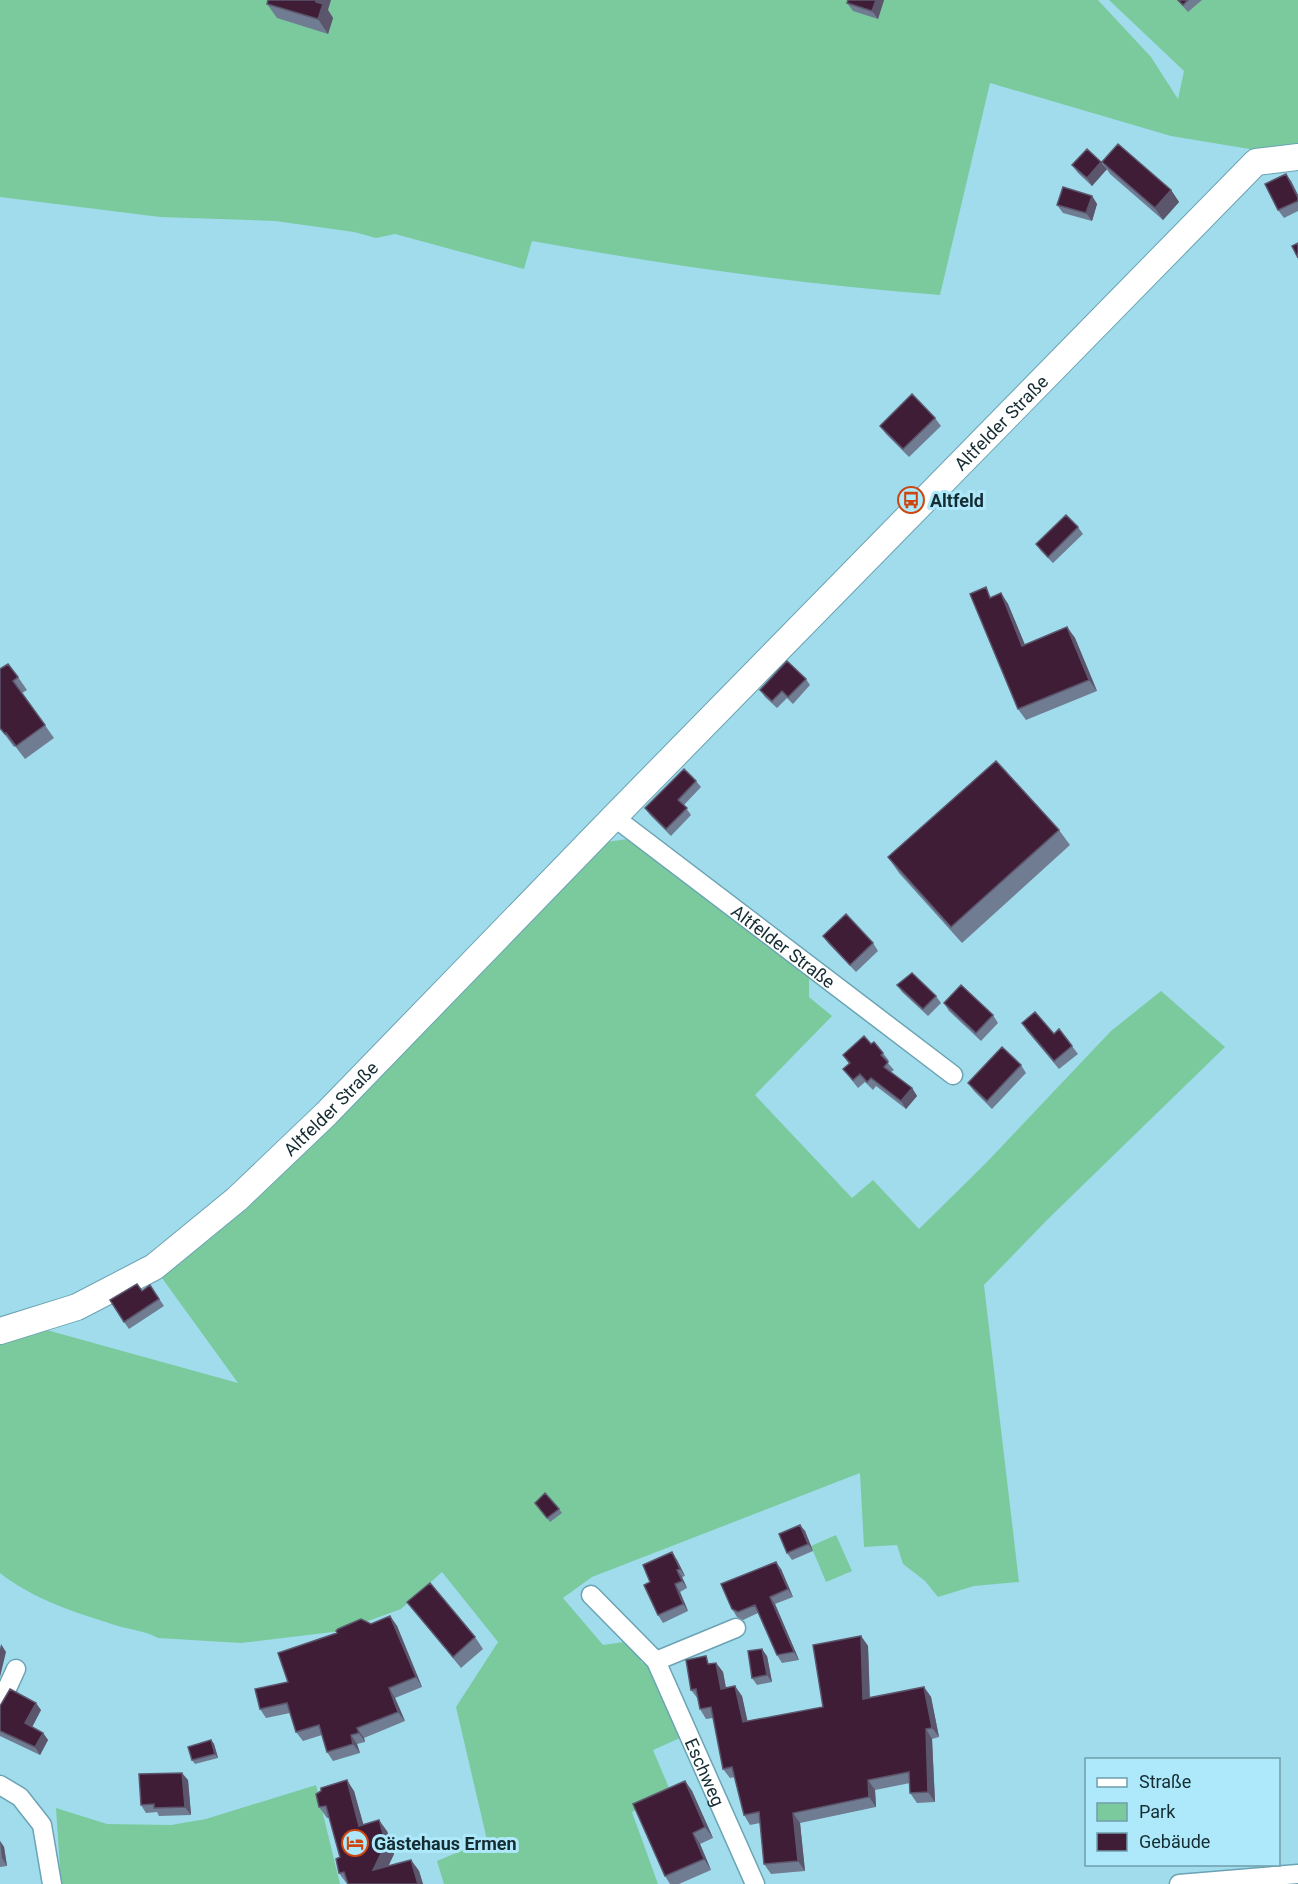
<svg xmlns="http://www.w3.org/2000/svg" width="1298" height="1884" font-family="Roboto,sans-serif">
	<rect width="100%" height="100%" fill="#a1dced"/>
	<!-- green -->
	<path fill="#7bca9e" d="M 0,0 L 1098,0 L 1151,57 L 1178,99 L 1184,71 L 1109,0 L 1298,0 L 1298,157 L 1171,136 L 990,83 L 940,295 C 803,285 667,265 532,241 L 524,269 L 395,234 L 376,238 L 354,232 L 275,221 L 160,217 L 0,197 Z
		M 628,839 L 809,976 L 809,997 L 832,1016 L 755,1095 L 852,1198 L 873,1180 L 919,1229 L 985,1164 L 1111,1031 L 1161,991 L 1225,1047 L 1048,1219 L 984,1285 L 1019,1582 L 974,1586 L 938,1597 L 925,1581 L 903,1564 L 897,1545 L 864,1547 L 860,1473 L 592,1577 L 563,1598 L 603,1645 L 631,1641 L 642,1663 L 649,1660 L 680,1738 L 653,1750 L 672,1795 L 632,1812 L 658,1884 L 444,1884 L 437,1861 L 487,1840 L 456,1707 L 498,1642 L 442,1572 L 401,1609 L 341,1631 L 241,1643 L 158,1638 C 146,1631 132,1630 118,1626 C 77,1613 34,1600 0,1573 L 0,1331 L 25,1324 L 238,1383 L 154,1267 L 606,842 Z
		M 836,1535 L 852,1571 L 826,1582 L 811,1546 Z
		M 316,1785 L 340,1884 L 61,1884 L 56,1808 L 107,1824 L 171,1825 L 206,1819 Z"/>
	<g fill="none" stroke-linecap="round" stroke-linejoin="round">
		<defs>
			<g id="street">
				<path id="s1" d="M 614,817 L 953,1075"/>
				<path id="s2" d="M 591,1595 L 656,1661 L 755,1884"/>
				<path d="M 656,1661 L 736,1628"/>
				<path d="M 0,1704 L 16,1669"/>
				<path d="M 0,1785 L 20,1797 L 42,1825 L 52,1884"/>
				<path d="M 1179,1884 L 1298,1874"/>
			</g>
			<g id="secondary">
				<path id="s3" d="M 0,1331 L 77,1307 L 154,1267 L 237,1199 L 326,1114 L 614,817 L 1256,162 L 1298,157"/>
			</g>
		</defs>
		<!-- street casing -->
		<use href="#street" stroke="#6aa3b4" stroke-width="21"/>
		<!-- secondary casing -->
		<use href="#secondary" stroke="#6aa3b4" stroke-width="28"/>
		<!-- street -->
		<use href="#street" stroke="#fff" stroke-width="18"/>
		<!-- secondary -->
		<use href="#secondary" stroke="#fff" stroke-width="26"/>
	</g>
	<!-- wall -->
	<path fill="#707c92" d="M 848,0 L 884,0 L 878,19 L 853,11 L 847,3 Z
		M 1177,0 L 1202,0 L 1188,12 Z
		M 267,4 L 328,10 L 333,18 L 328,34 L 277,18 Z
		M 1102,162 L 1171,190 L 1179,202 L 1163,220 L 1110,174 Z
		M 1072,165 L 1107,169 L 1092,186 L 1078,173 Z
		M 1291,181 L 1298,195 L 1298,211 L 1284,218 L 1278,210 Z
		M 1092,196 L 1097,204 L 1092,221 L 1063,213 L 1057,205 Z
		M 935,418 L 941,426 L 909,457 L 886,434 L 880,426 Z
		M 1078,527 L 1083,534 L 1053,563 L 1041,551 L 1036,544 Z
		M 1001,593 L 1008,604 L 1025,645 L 1067,627 L 1075,638 L 1097,691 L 1026,720 L 1018,709 L 992,597 Z
		M 0,669 L 18,677 L 27,690 L 22,693 L 54,738 L 25,759 L 15,746 L 14,747 L 0,728 Z
		M 806,679 L 810,685 L 793,704 L 787,698 L 777,708 L 765,697 L 760,690 Z
		M 696,781 L 701,787 L 684,805 L 691,815 L 671,836 L 650,815 L 645,808 Z
		M 1059,830 L 1070,845 L 962,943 L 899,873 L 888,857 Z
		M 823,936 L 873,943 L 878,951 L 856,972 L 828,943 Z
		M 897,985 L 936,996 L 941,1003 L 928,1016 L 902,992 Z
		M 944,1003 L 993,1015 L 998,1023 L 981,1041 L 949,1011 Z
		M 1022,1023 L 1054,1034 L 1072,1046 L 1078,1054 L 1059,1069 L 1027,1031 Z
		M 871,1044 L 883,1053 L 889,1061 L 887,1062 L 894,1070 L 891,1072 L 912,1088 L 917,1096 L 906,1109 L 876,1086 L 873,1090 L 865,1082 L 858,1088 L 843,1069 L 849,1064 L 843,1055 Z
		M 1021,1065 L 1026,1073 L 992,1109 L 974,1091 L 968,1083 Z
		M 150,1285 L 164,1306 L 129,1329 L 124,1322 L 142,1291 Z
		M 535,1503 L 559,1509 L 562,1513 L 550,1522 Z
		M 800,1525 L 805,1531 L 813,1551 L 792,1560 L 787,1553 Z
		M 677,1560 L 685,1576 L 682,1577 L 687,1588 L 680,1592 L 688,1611 L 663,1623 L 658,1615 L 650,1582 Z
		M 781,1569 L 793,1597 L 775,1604 L 799,1660 L 782,1663 L 777,1655 L 758,1613 L 743,1620 L 737,1617 L 732,1609 Z
		M 407,1602 L 475,1637 L 483,1649 L 461,1668 Z
		M 390,1616 L 397,1626 L 422,1687 L 395,1698 L 405,1721 L 364,1738 L 365,1742 L 357,1744 L 360,1753 L 333,1761 L 327,1752 L 322,1735 L 303,1741 L 296,1732 L 290,1713 L 266,1718 L 260,1709 L 288,1682 L 371,1624 Z
		M 861,1636 L 868,1646 L 870,1697 L 924,1687 L 931,1697 L 939,1737 L 932,1739 L 935,1802 L 917,1803 L 910,1793 L 910,1783 L 875,1790 L 876,1807 L 800,1823 L 805,1871 L 771,1874 L 764,1864 L 760,1823 L 750,1825 L 744,1815 L 735,1777 L 730,1778 L 723,1769 L 713,1718 L 706,1719 L 700,1709 L 698,1699 L 691,1690 L 712,1663 L 716,1663 L 723,1672 L 726,1688 L 742,1696 L 747,1721 L 823,1707 Z
		M 767,1656 L 772,1682 L 757,1685 L 752,1678 Z
		M 0,1706 L 41,1710 L 32,1727 L 43,1733 L 48,1740 L 40,1755 L 0,1736 Z
		M 211,1740 L 214,1744 L 218,1758 L 195,1764 L 192,1760 Z
		M 188,1780 L 191,1815 L 159,1816 L 157,1812 L 146,1813 L 141,1805 Z
		M 685,1781 L 692,1791 L 713,1838 L 700,1844 L 711,1870 L 679,1884 L 670,1884 L 665,1876 Z
		M 354,1791 L 363,1825 L 387,1831 L 394,1854 L 388,1866 L 411,1860 L 419,1871 L 423,1884 L 347,1884 L 339,1873 L 340,1857 L 329,1818 L 327,1818 L 319,1807 Z
		M 0,1841 L 4,1847 L 7,1866 L 0,1867 Z"/>
	<!-- shaded-wall -->
	<path fill="#5c566d" d="M 316,0 L 331,0 L 328,10 L 333,18 L 328,34 L 318,19 Z
		M 876,0 L 884,0 L 878,19 L 872,11 Z
		M 1101,162 L 1107,169 L 1092,186 L 1087,178 Z
		M 1286,174 L 1291,181 L 1298,195 L 1298,198 Z
		M 1171,190 L 1179,202 L 1163,220 L 1155,208 Z
		M 1092,196 L 1097,204 L 1092,221 L 1086,213 Z
		M 1001,593 L 1008,604 L 1030,657 L 1022,646 Z
		M 1067,627 L 1075,638 L 1097,691 L 1089,680 Z
		M 912,1088 L 917,1096 L 906,1109 L 901,1101 Z
		M 800,1525 L 805,1531 L 813,1551 L 808,1544 Z
		M 672,1552 L 677,1560 L 685,1576 L 680,1569 Z
		M 776,1562 L 781,1569 L 793,1597 L 788,1589 Z
		M 677,1570 L 682,1577 L 687,1588 L 682,1581 Z
		M 675,1584 L 680,1592 L 688,1611 L 683,1604 Z
		M 770,1597 L 775,1604 L 799,1660 L 794,1652 Z
		M 390,1616 L 397,1626 L 422,1687 L 416,1677 Z
		M 861,1636 L 868,1646 L 870,1709 L 863,1699 Z
		M 1,1644 L 6,1652 L 0,1677 L 0,1649 Z
		M 762,1649 L 767,1656 L 772,1682 L 767,1675 Z
		M 716,1663 L 723,1672 L 728,1699 L 721,1689 Z
		M 735,1686 L 742,1696 L 750,1732 L 743,1722 Z
		M 924,1687 L 931,1697 L 939,1737 L 932,1728 Z
		M 389,1688 L 395,1698 L 405,1721 L 398,1712 Z
		M 36,1703 L 41,1710 L 30,1731 L 25,1723 Z
		M 357,1728 L 364,1738 L 365,1742 L 359,1733 Z
		M 926,1729 L 932,1739 L 935,1802 L 928,1792 Z
		M 43,1733 L 48,1740 L 40,1755 L 35,1747 Z
		M 351,1735 L 357,1744 L 360,1753 L 353,1744 Z
		M 211,1740 L 214,1744 L 218,1758 L 215,1754 Z
		M 182,1773 L 188,1780 L 191,1815 L 185,1807 Z
		M 347,1780 L 354,1791 L 367,1837 L 359,1826 Z
		M 868,1780 L 875,1790 L 876,1807 L 869,1797 Z
		M 685,1781 L 692,1791 L 713,1838 L 705,1827 Z
		M 793,1813 L 800,1823 L 805,1871 L 798,1861 Z
		M 379,1820 L 387,1831 L 394,1854 L 381,1882 L 373,1870 Z
		M 693,1833 L 700,1844 L 711,1870 L 704,1859 Z
		M 0,1841 L 4,1847 L 7,1866 L 2,1858 Z
		M 411,1860 L 419,1871 L 423,1884 L 418,1884 Z"/>
	<!-- building -->
	<path fill="#3f1d36" stroke="#5c566d" stroke-width="1.5" d="M 268,0 L 316,0 L 316,2 L 323,4 L 318,19 L 267,4 Z
		M 848,0 L 876,0 L 872,11 L 847,3 Z
		M 1178,0 L 1188,0 L 1183,5 Z
		M 1118,144 L 1171,190 L 1155,208 L 1102,162 Z
		M 1087,149 L 1101,162 L 1087,178 L 1072,165 Z
		M 1286,174 L 1298,198 L 1298,201 L 1278,210 L 1265,184 Z
		M 1063,187 L 1092,196 L 1086,213 L 1057,205 Z
		M 1298,243 L 1298,258 L 1292,246 Z
		M 912,394 L 935,418 L 903,449 L 880,426 Z
		M 1066,515 L 1078,527 L 1048,557 L 1036,544 Z
		M 986,587 L 990,598 L 1001,593 L 1022,646 L 1067,627 L 1089,680 L 1018,709 L 970,594 Z
		M 787,661 L 806,679 L 788,697 L 782,691 L 772,701 L 760,690 Z
		M 8,664 L 18,677 L 13,681 L 45,725 L 16,746 L 6,733 L 5,734 L 0,728 L 0,669 Z
		M 996,761 L 1059,830 L 951,927 L 888,857 Z
		M 684,769 L 696,781 L 678,800 L 687,808 L 666,829 L 645,808 Z
		M 846,914 L 873,943 L 850,965 L 823,936 Z
		M 912,973 L 936,996 L 923,1009 L 897,985 Z
		M 961,985 L 993,1015 L 976,1033 L 944,1003 Z
		M 1035,1012 L 1054,1034 L 1059,1029 L 1072,1046 L 1054,1061 L 1022,1023 Z
		M 864,1036 L 871,1044 L 874,1042 L 883,1053 L 881,1055 L 888,1062 L 884,1067 L 912,1088 L 901,1101 L 871,1078 L 867,1082 L 860,1074 L 853,1080 L 843,1069 L 850,1063 L 843,1055 Z
		M 1002,1047 L 1021,1065 L 987,1101 L 968,1083 Z
		M 137,1284 L 142,1291 L 150,1285 L 159,1299 L 124,1322 L 110,1300 Z
		M 545,1493 L 559,1509 L 547,1518 L 535,1503 Z
		M 800,1525 L 808,1544 L 787,1553 L 779,1534 Z
		M 672,1552 L 680,1569 L 677,1570 L 682,1581 L 675,1584 L 683,1604 L 658,1615 L 644,1585 L 650,1582 L 643,1565 Z
		M 776,1562 L 788,1589 L 770,1597 L 794,1652 L 777,1655 L 755,1605 L 738,1612 L 732,1609 L 721,1584 Z
		M 430,1583 L 475,1637 L 453,1657 L 407,1602 Z
		M 390,1616 L 416,1677 L 389,1688 L 398,1712 L 357,1728 L 359,1733 L 351,1735 L 353,1744 L 327,1752 L 319,1725 L 296,1732 L 287,1703 L 260,1709 L 255,1689 L 288,1682 L 278,1653 L 337,1633 L 336,1631 L 338,1629 L 361,1619 L 371,1624 Z
		M 861,1636 L 863,1699 L 924,1687 L 932,1728 L 926,1729 L 928,1792 L 910,1793 L 909,1772 L 868,1780 L 869,1797 L 793,1813 L 798,1861 L 764,1864 L 759,1812 L 744,1815 L 732,1767 L 723,1769 L 711,1707 L 700,1709 L 696,1689 L 691,1690 L 686,1660 L 706,1656 L 708,1664 L 716,1663 L 721,1689 L 735,1686 L 743,1722 L 823,1707 L 813,1645 Z
		M 762,1649 L 767,1675 L 752,1678 L 748,1651 Z
		M 10,1689 L 36,1703 L 25,1723 L 43,1733 L 35,1747 L 0,1731 L 0,1706 Z
		M 211,1740 L 215,1754 L 192,1760 L 188,1747 Z
		M 182,1773 L 185,1807 L 154,1808 L 154,1804 L 141,1805 L 139,1774 Z
		M 347,1780 L 359,1826 L 379,1820 L 386,1843 L 373,1870 L 411,1860 L 418,1884 L 348,1884 L 344,1872 L 339,1873 L 336,1859 L 340,1857 L 326,1806 L 319,1807 L 316,1794 L 321,1791 L 321,1788 Z
		M 685,1781 L 705,1827 L 693,1833 L 704,1859 L 665,1876 L 633,1804 Z"/>
	<!-- icons -->
	<defs>
		<symbol id="bus-ring" viewBox="-11 -11 22 22"><circle r="9.5" fill="#aee9fb" stroke="#cd460f" stroke-width="1.5"/><path d="M-5-6H5V4H4V6H2V4H-2V6H-4V4H-5ZM-3.5-4V0h7V-4ZM-3.5 1.2v1.5H-2V1.2ZM2 1.2v1.5H3.5V1.2Z" fill="#cd460f"/></symbol>
		<symbol id="hotel-ring" viewBox="-11 -11 22 22"><circle r="9.5" fill="#aee9fb" stroke="#cd460f" stroke-width="1.5"/><path d="M-6-4.5h1.5V1H6V5H4.5V3h-9V5H-6ZM-4 0a1.8 1.8 0 1 1 3.6 0ZM.5 0V-2.5h3Q6-2.5 6 0Z" fill="#cd460f"/></symbol>
	</defs>
	<g fill-rule="evenodd">
		<use href="#bus-ring" x="896" y="485" width="30" height="30"/>
		<use href="#hotel-ring" x="340" y="1828" width="30" height="30"/>
	</g>
	<g text-anchor="middle" dominant-baseline="central" stroke-width="6" stroke-linejoin="round" paint-order="stroke">
		<!-- street labels -->
		<g font-size="18" fill="#142c32" stroke="#aee9fb">
			<text stroke="none"><textPath href="#s3" startOffset="1364">Altfelder Straße</textPath></text>
			<text stroke="none"><textPath href="#s1" startOffset="213">Altfelder Straße</textPath></text>
			<text stroke="none"><textPath href="#s3" startOffset="405">Altfelder Straße</textPath></text>
			<text stroke="none"><textPath href="#s2" startOffset="214">Eschweg</textPath></text>
		</g>
		<!-- poi labels -->
		<g font-size="18" font-weight="bold" fill="#142c32" stroke="#aee9fb" text-anchor="start">
			<text x="930" y="500">Altfeld</text>
			<text x="374" y="1843">Gästehaus Ermen</text>
		</g>
	</g>
	<!-- legend -->
	<rect x="1085" y="1758" width="195" height="108" fill="#aee9fb" stroke="#709dab" stroke-width="1.5"/>
	<rect x="1097" y="1778" width="30" height="9" fill="#ffffff" stroke="#709dab" stroke-width="1.5"/>
	<text x="1139" y="1788" font-size="18" fill="#142c32">Straße</text>
	<rect x="1097" y="1803" width="30" height="18" fill="#7bca9e" stroke="#709dab" stroke-width="1.5"/>
	<text x="1139" y="1818" font-size="18" fill="#142c32">Park</text>
	<rect x="1097" y="1833" width="30" height="18" fill="#3f1d36" stroke="#709dab" stroke-width="1.5"/>
	<text x="1139" y="1848" font-size="18" fill="#142c32">Gebäude</text>
</svg>
